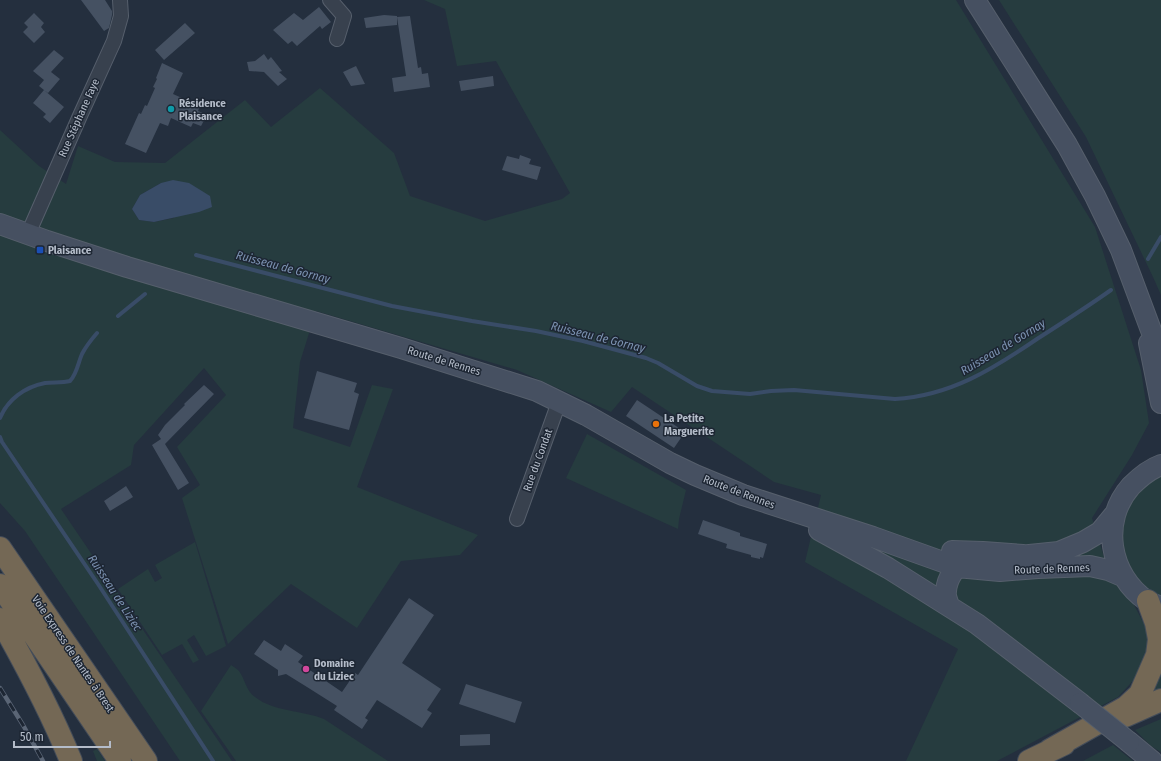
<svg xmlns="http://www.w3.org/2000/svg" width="1161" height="761" font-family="'Fira Sans Condensed',sans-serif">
	<rect width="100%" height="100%" fill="#242f3e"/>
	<!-- green -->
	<path fill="#263c3f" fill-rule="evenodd" d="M 424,0 L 956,0 L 1095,227 L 1141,370 L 1149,423 L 1132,455 L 1092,518 L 1104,557 L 1134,605 L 1151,637 L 1161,626 L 1161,689 L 1154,692 L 1141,672 L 1118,697 L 997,761 L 906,761 L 958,649 L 805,562 L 821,495 L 774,482 L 632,387 L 611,412 L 517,370 L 316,311 L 300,362 L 293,428 L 350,447 L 372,385 L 393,389 L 357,487 L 478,535 L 460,555 L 401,561 L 357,628 L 291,584 L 228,644 L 182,498 L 200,485 L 177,447 L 226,395 L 204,368 L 134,445 L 131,465 L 61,509 L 232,761 L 180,761 L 25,531 L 0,503 L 0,130 L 39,166 L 66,184 L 78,146 L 115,162 L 165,163 L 245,100 L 271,127 L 320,88 L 394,153 L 410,196 L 485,221 L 562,199 L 570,193 L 496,61 L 457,66 L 445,9 ZM 161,183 L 174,218 L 154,222 L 139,220 L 132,209 L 140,195 Z
		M 999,0 L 1161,0 L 1161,295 L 1153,277 L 1086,137 Z
		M 587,434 L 686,490 L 679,519 L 678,529 L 566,478 Z
		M 1161,475 L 1161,597 C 1156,595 1152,592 1148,589 C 1121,571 1112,534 1127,505 C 1134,491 1148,483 1161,475 Z
		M 195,542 L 226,646 L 206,656 L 194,635 L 187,640 L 199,660 L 193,663 L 182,644 L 162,655 L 118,589 L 148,569 L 155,582 L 162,578 L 155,565 Z
		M 231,665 C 234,667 237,669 239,671 C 245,679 246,691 255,697 C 274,712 302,710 324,719 L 388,761 L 236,761 L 201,711 Z
		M 1161,719 L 1161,752 L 1151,746 L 1135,730 Z
		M 1113,745 L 1133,761 L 1083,761 Z
		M 97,749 L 105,761 L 97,761 L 93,751 Z"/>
	<!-- water -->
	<path fill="#394c67" d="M 173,180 L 189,183 L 210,196 L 212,207 L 199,212 L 154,222 L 139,220 L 132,209 L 140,195 L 161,183 Z"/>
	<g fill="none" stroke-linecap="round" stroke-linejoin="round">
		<!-- stream -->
		<path stroke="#394c67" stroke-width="4" d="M 196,255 L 392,306 L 472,321 L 536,331 L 583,341 L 646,358 L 658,363 L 697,386 L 712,391 L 750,394 L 771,391 L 794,390 L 895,399 C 950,396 993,369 1037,339 C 1062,323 1087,307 1111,290
			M 1148,259 L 1161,237
			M 118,316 L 145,294
			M 0,418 C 8,399 25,387 45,383 C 53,382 62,383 70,381 C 77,374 78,363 82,354 C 86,346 91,340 97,333
			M 0,437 L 2,442 L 98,584 L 213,761"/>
	</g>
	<!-- building -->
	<path fill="#455162" d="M 81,0 L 105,0 L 112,11 L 112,15 L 109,28 L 104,31 Z
		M 319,7 L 331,22 L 322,29 L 320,26 L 297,46 L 292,41 L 288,44 L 273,30 L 294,13 L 303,20 Z
		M 34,13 L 44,23 L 41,27 L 45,32 L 34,43 L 23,32 L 28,27 L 24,23 Z
		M 384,15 L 397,16 L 397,25 L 366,28 L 364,18 Z
		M 410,16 L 418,68 L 421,67 L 422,74 L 428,73 L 430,87 L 394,92 L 392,78 L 406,76 L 397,17 Z
		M 185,23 L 195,33 L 164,60 L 155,50 Z
		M 54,50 L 64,58 L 51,72 L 60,79 L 48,93 L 44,90 L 64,107 L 50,123 L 43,117 L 46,114 L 33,103 L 44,90 L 39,86 L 44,80 L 33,71 Z
		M 264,54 L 268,60 L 271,57 L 282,71 L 279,72 L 287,79 L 278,86 L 264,72 L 249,71 L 247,62 L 255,61 Z
		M 162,63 L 183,73 L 173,94 L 200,106 L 198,111 L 207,115 L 201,126 L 193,123 L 191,127 L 171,118 L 168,126 L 160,123 L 146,153 L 125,144 L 139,113 L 141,114 L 145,105 L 147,106 L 155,88 L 153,87 L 157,79 L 156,78 Z
		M 356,66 L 365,84 L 351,86 L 343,72 Z
		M 493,76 L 494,86 L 461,91 L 459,81 Z
		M 520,155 L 531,159 L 529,164 L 541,167 L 537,180 L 502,170 L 507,156 L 519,159 Z
		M 317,371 L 357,383 L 354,392 L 359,394 L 349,430 L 304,418 Z
		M 204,385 L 214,394 L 165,444 L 189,483 L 178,490 L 152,445 L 161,439 L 158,435 L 165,425 L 185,405 L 184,404 Z
		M 637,400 L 685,432 L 674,448 L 626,416 Z
		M 126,486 L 133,497 L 110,511 L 104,501 Z
		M 703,520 L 740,533 L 740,536 L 767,544 L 763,558 L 760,557 L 760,559 L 751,557 L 751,555 L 726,548 L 727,544 L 698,534 Z
		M 409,598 L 434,615 L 402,663 L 441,689 L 427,710 L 432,713 L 422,728 L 377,700 L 365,718 L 368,720 L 362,729 L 334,710 L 337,706 L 307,687 L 286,674 L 278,676 L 278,670 L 254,654 L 264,640 L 281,651 L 285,644 L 303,656 L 298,662 L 342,692 L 355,673 L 358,675 Z
		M 466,684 L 522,702 L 515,723 L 459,704 Z
		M 490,734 L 490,745 L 460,746 L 460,735 Z"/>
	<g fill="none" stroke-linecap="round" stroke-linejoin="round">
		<defs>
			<path id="street" d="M 330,0 L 344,16 L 337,39
				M 28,234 L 79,118 L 114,41 L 121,16 L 120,0
				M 517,519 L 559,402"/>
			<path id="secondary" d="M 975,0 L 1067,145 L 1095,196 L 1121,250 L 1161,357
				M 0,224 L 47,241 L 127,267 L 401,348 L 537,391 L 586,415 L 670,463 L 695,475 L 743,495 L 873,537 L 957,567 L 1000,571 L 1038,568 L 1090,566 L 1108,570 L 1122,576
				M 1149,343 L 1161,403
				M 1161,465 C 1150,469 1139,478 1131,486 C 1100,521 1109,575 1147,601 C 1151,604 1157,605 1161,607
				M 819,530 L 888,568 L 977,624 L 1080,703
				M 952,551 L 983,552 L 1023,555
				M 1009,557 L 1059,552 L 1083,542 L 1100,532 L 1114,515
				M 949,606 C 948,602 945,596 946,591 C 947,579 955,564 968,562
				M 1129,742 L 1152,761"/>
			<path id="highway" d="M 0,548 L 146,761
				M 0,585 L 120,761
				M 0,619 C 26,665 51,712 71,761
				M 1125,716 L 1161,700
				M 1050,750 L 1126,707 L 1140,694 L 1157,655 L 1159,639 L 1156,623 L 1148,601
				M 1029,761 L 1064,744"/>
		</defs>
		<!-- street casing -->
		<use href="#street" stroke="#565f6c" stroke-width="16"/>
		<!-- secondary casing -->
		<use href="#secondary" stroke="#565f6c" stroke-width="22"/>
		<!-- highway casing -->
		<use href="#highway" stroke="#434c59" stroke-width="24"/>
		<!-- street -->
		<use href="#street" stroke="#38414e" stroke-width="14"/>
		<!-- secondary -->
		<use href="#secondary" stroke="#465061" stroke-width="20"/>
		<!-- highway -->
		<use href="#highway" stroke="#746855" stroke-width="22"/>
		<defs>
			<path id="rail" d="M 0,688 L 23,725 L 43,761"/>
		</defs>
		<!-- rail casing -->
		<use href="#rail" stroke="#5a6575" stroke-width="4.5"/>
		<!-- rail -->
		<use href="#rail" stroke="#1d2633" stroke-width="3" stroke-dasharray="9" stroke-linecap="butt"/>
		<defs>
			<path id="secondary-bridge" d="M 1080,703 L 1129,742"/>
		</defs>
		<!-- secondary-bridge casing -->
		<use href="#secondary-bridge" stroke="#565f6c" stroke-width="22" stroke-linecap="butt"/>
		<!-- secondary-bridge -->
		<use href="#secondary-bridge" stroke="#465061" stroke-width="20"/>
	</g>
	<!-- markers -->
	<circle fill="#0f9aa8" stroke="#1d2633" stroke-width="1.5" cx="171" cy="109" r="4"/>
	<rect fill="#1a4fb4" stroke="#1d2633" stroke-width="1.5" x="36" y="246" width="8" height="8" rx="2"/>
	<circle fill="#e8710a" stroke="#1d2633" stroke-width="1.5" cx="656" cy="424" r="4"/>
	<circle fill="#d1479c" stroke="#1d2633" stroke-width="1.5" cx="306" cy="669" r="4"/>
	<g text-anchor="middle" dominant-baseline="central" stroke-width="3" stroke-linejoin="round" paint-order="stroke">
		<!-- poi labels -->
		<g font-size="11" font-weight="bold" fill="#b4bcc9" stroke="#1d2633" text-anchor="start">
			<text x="179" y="103">Résidence<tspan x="179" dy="13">Plaisance</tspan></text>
			<text x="48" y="250">Plaisance</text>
			<text x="664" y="418">La Petite<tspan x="664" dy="13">Marguerite</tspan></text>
			<text x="314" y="663">Domaine<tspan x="314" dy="13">du Liziec</tspan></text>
		</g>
		<!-- street labels -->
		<g font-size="11" fill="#b4bcc9" stroke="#1d2633">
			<text transform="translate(79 118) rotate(-66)">Rue Stéphane Faye</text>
			<text transform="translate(444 361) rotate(17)">Route de Rennes</text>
			<text transform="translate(538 460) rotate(-70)">Rue du Condat</text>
			<text transform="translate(739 492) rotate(21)">Route de Rennes</text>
			<text transform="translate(1052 569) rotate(-2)">Route de Rennes</text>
			<text transform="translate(73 654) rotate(56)">Voie Express de Nantes à Brest</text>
		</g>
		<!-- water labels -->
		<g font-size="12" font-style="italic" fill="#7c92b1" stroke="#1d2633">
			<text transform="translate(283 267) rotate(15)">Ruisseau de Gornay</text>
			<text transform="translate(598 337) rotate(14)">Ruisseau de Gornay</text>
			<text transform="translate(1003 347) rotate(-31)">Ruisseau de Gornay</text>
			<text transform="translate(115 593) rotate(57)">Ruisseau de Liziec</text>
		</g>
	</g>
	<!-- scale -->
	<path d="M14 741v6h96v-6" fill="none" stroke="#b4bcc9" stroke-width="2"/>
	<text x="20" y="741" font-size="12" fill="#b4bcc9" stroke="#1d2633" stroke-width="3" paint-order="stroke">50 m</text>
</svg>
